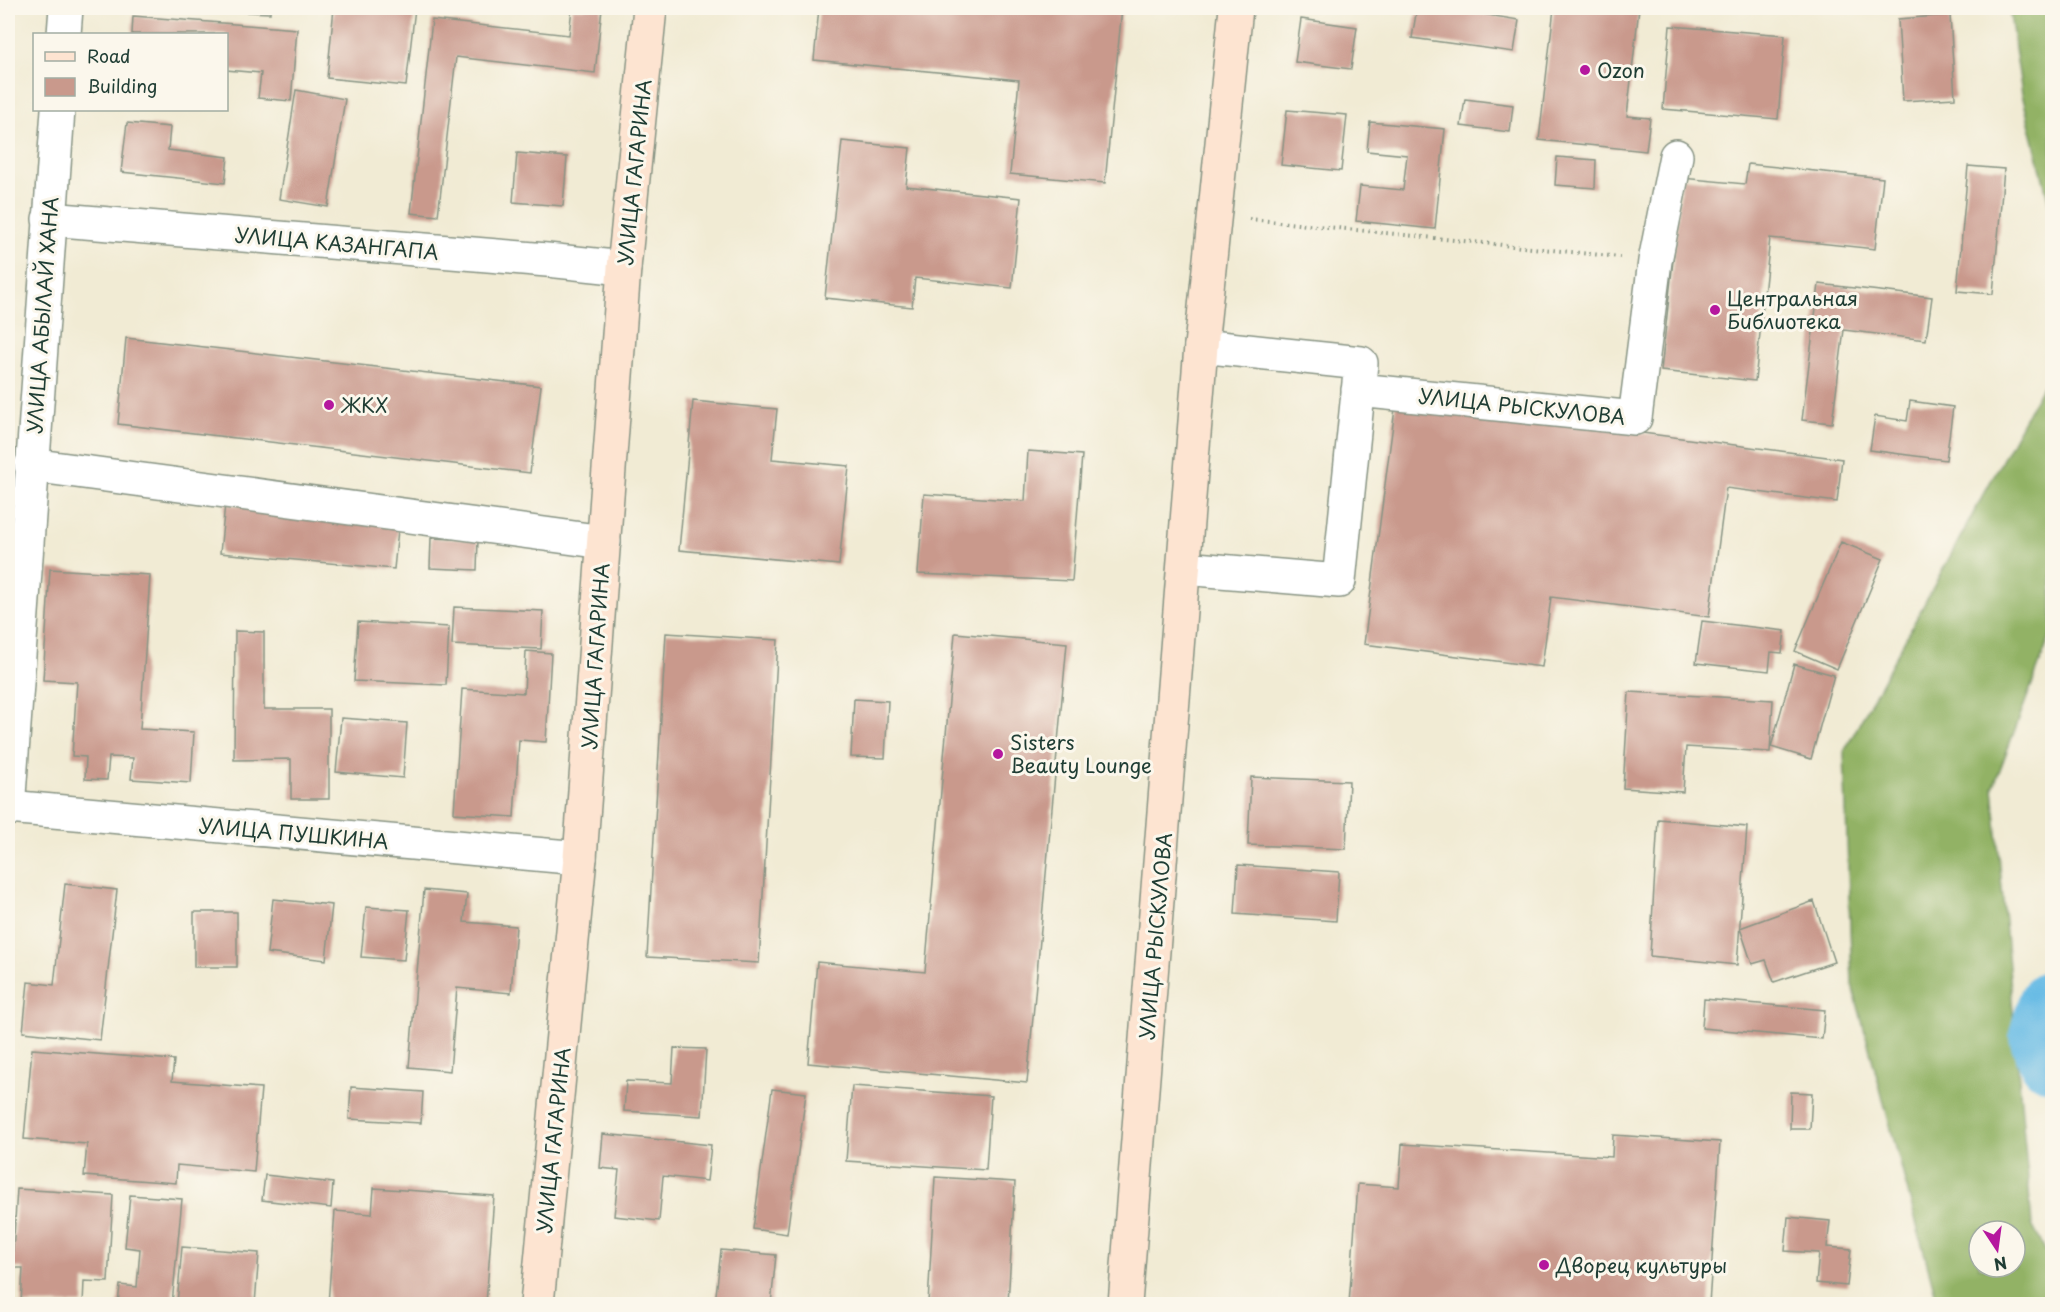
<svg xmlns="http://www.w3.org/2000/svg" width="2060" height="1312" font-family="'Playpen Sans',sans-serif">
	<rect width="100%" height="100%" fill="#fbf7ec"/>
	<filter id="ink" filterUnits="userSpaceOnUse"><feTurbulence type="fractalNoise" baseFrequency=".0167" numOctaves="2"/><feDisplacementMap in="SourceGraphic" scale="12" xChannelSelector="R" yChannelSelector="G"/><feConvolveMatrix kernelMatrix="1 2 1 2 8 2 1 2 1" color-interpolation-filters="sRGB"/></filter>
	<filter id="wash" filterUnits="userSpaceOnUse"><feTurbulence type="fractalNoise" baseFrequency=".008" numOctaves="4" result="noise"/><feDisplacementMap in="SourceGraphic" scale="24" xChannelSelector="R" yChannelSelector="G"/><feGaussianBlur stdDeviation="1.35" result="paint"/><feColorMatrix in="noise" values="0 0 0 0 0 0 0 0 0 0 0 0 0 0 0 0 0 1.4 0 .05"/><feComposite in="paint" operator="in"/></filter>
	<g filter="url(#wash)">
		<rect width="100%" height="100%" fill="#f1ebd4"/>
		<!-- forest -->
		<path fill="#92b265" stroke="#58784c" stroke-width="1.5" fill-rule="evenodd" d="M 2009,8 L 2052,8 L 2052,215 L 2022,94 Z
			M 2052,356 L 2052,631 L 1993,788 L 2032,1225 L 2052,1263 L 2052,1304 L 1938,1304 L 1852,984 L 1844,752 L 2051,370 ZM 1979,1231 L 2015,1231 L 2015,1267 L 1979,1267 Z"/>
		<g fill="none" stroke-linecap="round" stroke-linejoin="round">
			<!-- river -->
			<path stroke="#69bce5" stroke-width="68" d="M 2052,1004 L 2043,1036 L 2052,1058"/>
		</g>
		<g id="blocks">
			<!-- building -->
			<path fill="#c9998c" d="M 227,8 L 270,8 L 270,13 L 227,11 Z
				M 334,8 L 415,8 L 406,86 L 327,78 Z
				M 572,8 L 602,8 L 595,73 L 456,57 L 438,216 L 411,213 L 432,20 L 569,35 Z
				M 819,8 L 1122,8 L 1105,183 L 1010,174 L 1019,80 L 814,60 Z
				M 1417,8 L 1446,8 L 1519,20 L 1514,52 L 1412,38 Z
				M 1554,8 L 1639,8 L 1627,116 L 1650,118 L 1646,151 L 1539,140 Z
				M 1950,15 L 1955,98 L 1903,101 L 1898,19 Z
				M 133,16 L 297,29 L 291,101 L 258,98 L 261,73 L 226,70 L 226,34 L 132,34 Z
				M 1301,19 L 1357,27 L 1351,69 L 1295,62 Z
				M 1670,26 L 1785,35 L 1778,119 L 1663,109 Z
				M 296,90 L 345,99 L 328,207 L 279,199 Z
				M 1465,99 L 1513,105 L 1510,132 L 1461,126 Z
				M 1287,110 L 1347,115 L 1341,171 L 1281,165 Z
				M 1370,122 L 1445,129 L 1435,229 L 1356,221 L 1360,186 L 1403,190 L 1407,155 L 1367,151 Z
				M 127,123 L 170,127 L 168,150 L 228,157 L 225,183 L 121,172 Z
				M 842,141 L 910,148 L 906,186 L 1021,198 L 1012,288 L 915,278 L 912,307 L 825,298 Z
				M 517,153 L 567,157 L 563,206 L 513,202 Z
				M 1557,157 L 1596,160 L 1595,188 L 1555,185 Z
				M 1748,164 L 1883,178 L 1875,249 L 1770,238 L 1755,381 L 1661,371 L 1682,178 L 1745,184 Z
				M 1968,166 L 2004,169 L 1993,294 L 1957,291 Z
				M 1819,284 L 1932,297 L 1926,340 L 1844,330 L 1832,423 L 1802,420 Z
				M 126,338 L 541,386 L 530,473 L 118,424 Z
				M 693,401 L 777,409 L 772,459 L 849,466 L 839,565 L 679,550 Z
				M 1396,401 L 1842,459 L 1837,502 L 1726,488 L 1709,617 L 1551,597 L 1542,667 L 1364,644 Z
				M 1910,401 L 1953,407 L 1946,460 L 1870,450 L 1875,416 L 1907,421 Z
				M 1028,451 L 1082,455 L 1072,581 L 918,574 L 924,494 L 1025,501 Z
				M 225,504 L 399,520 L 394,569 L 220,553 Z
				M 431,538 L 478,540 L 477,570 L 430,568 Z
				M 1841,542 L 1883,559 L 1837,669 L 1795,651 Z
				M 50,569 L 150,575 L 140,729 L 194,732 L 191,783 L 131,779 L 133,758 L 109,757 L 107,780 L 85,779 L 86,757 L 72,756 L 77,682 L 43,680 Z
				M 454,607 L 543,611 L 541,649 L 452,645 Z
				M 1702,621 L 1785,631 L 1782,653 L 1771,652 L 1769,671 L 1696,663 Z
				M 358,622 L 449,627 L 446,685 L 354,681 Z
				M 235,631 L 264,632 L 264,709 L 329,709 L 329,799 L 291,799 L 291,759 L 234,760 Z
				M 666,633 L 778,640 L 759,963 L 647,957 Z
				M 955,633 L 1067,643 L 1027,1083 L 808,1063 L 817,962 L 925,972 Z
				M 526,651 L 551,653 L 546,742 L 519,740 L 514,817 L 454,813 L 462,689 L 524,693 Z
				M 1794,664 L 1834,675 L 1811,759 L 1771,747 Z
				M 1629,692 L 1773,700 L 1770,752 L 1686,747 L 1683,792 L 1623,788 Z
				M 854,699 L 888,701 L 885,758 L 851,757 Z
				M 341,718 L 407,723 L 403,778 L 336,772 Z
				M 1251,777 L 1349,781 L 1346,849 L 1248,845 Z
				M 1658,819 L 1747,827 L 1737,965 L 1650,956 Z
				M 1238,865 L 1339,872 L 1336,921 L 1235,914 Z
				M 65,884 L 117,890 L 100,1040 L 23,1032 L 28,982 L 54,985 Z
				M 424,890 L 467,894 L 464,922 L 516,926 L 511,993 L 457,988 L 450,1071 L 409,1067 Z
				M 273,899 L 332,905 L 326,960 L 267,953 Z
				M 1814,901 L 1834,962 L 1774,982 L 1766,960 L 1752,964 L 1740,928 Z
				M 366,907 L 409,910 L 404,960 L 361,957 Z
				M 194,912 L 237,912 L 237,967 L 194,967 Z
				M 1704,999 L 1825,1010 L 1822,1039 L 1702,1028 Z
				M 674,1048 L 706,1049 L 702,1116 L 624,1111 L 626,1081 L 672,1083 Z
				M 32,1049 L 174,1060 L 172,1081 L 261,1088 L 254,1172 L 177,1165 L 176,1183 L 84,1176 L 87,1144 L 24,1139 Z
				M 852,1086 L 991,1096 L 986,1170 L 846,1161 Z
				M 351,1087 L 423,1092 L 421,1123 L 349,1119 Z
				M 772,1089 L 806,1093 L 787,1234 L 753,1229 Z
				M 1791,1092 L 1812,1093 L 1810,1129 L 1790,1129 Z
				M 603,1134 L 711,1145 L 707,1181 L 663,1176 L 659,1221 L 614,1216 L 619,1170 L 600,1168 Z
				M 1613,1135 L 1720,1142 L 1709,1304 L 1349,1304 L 1358,1184 L 1399,1187 L 1402,1144 L 1612,1157 Z
				M 265,1175 L 333,1183 L 331,1208 L 262,1200 Z
				M 935,1177 L 1015,1182 L 1008,1304 L 928,1304 Z
				M 374,1188 L 494,1196 L 486,1304 L 328,1304 L 335,1211 L 372,1214 Z
				M 17,1189 L 113,1195 L 108,1282 L 84,1281 L 83,1304 L 21,1304 L 23,1268 L 12,1268 Z
				M 130,1195 L 182,1199 L 172,1304 L 118,1304 L 120,1285 L 137,1287 L 140,1249 L 125,1247 Z
				M 1788,1217 L 1830,1221 L 1827,1247 L 1851,1249 L 1847,1286 L 1816,1283 L 1819,1253 L 1785,1251 Z
				M 182,1247 L 259,1253 L 255,1304 L 177,1304 Z
				M 721,1250 L 776,1255 L 771,1304 L 715,1304 Z"/>
		</g>
	</g>
	<g filter="url(#ink)">
		<use href="#blocks" fill-opacity="0" stroke="#889484" stroke-width="1.5"/>
		<g fill="none" stroke-linecap="round" stroke-linejoin="round">
			<defs>
				<path id="minor" d="M 49,219 L 547,260 L 624,268
					M 1358,390 L 1635,418 L 1655,261 L 1676,156
					M 31,465 L 604,542
					M 1184,568 L 1339,581 L 1361,363 L 1201,346
					M 8,807 L 580,858"/>
				<path id="tertiary" d="M 64,34 L 66,8
					M 8,809 L 58,110"/>
				<path id="secondary" d="M 537,1304 L 580,858 L 624,268 L 650,8
					M 1125,1304 L 1201,346 L 1236,8"/>
			</defs>
			<!-- minor casing -->
			<use href="#minor" stroke="#889484" stroke-width="36"/>
			<!-- tertiary casing -->
			<use href="#tertiary" stroke="#889484" stroke-width="36"/>
			<!-- secondary casing -->
			<use href="#secondary" stroke="#889484" stroke-width="36"/>
			<!-- path -->
			<path stroke="#889484" stroke-width="4" stroke-dasharray="1.5 4.5" stroke-linecap="butt" d="M 1249,219 L 1620,257"/>
			<!-- minor -->
			<use href="#minor" stroke="#fff" stroke-width="33"/>
			<!-- tertiary -->
			<use href="#tertiary" stroke="#fff" stroke-width="33"/>
			<!-- secondary -->
			<use href="#secondary" stroke="#fde4d1" stroke-width="33"/>
		</g>
	</g>
	<!-- markers -->
	<g fill="#b5179e" stroke="#fbf7ec" stroke-width="2">
		<circle cx="1585" cy="70" r="6"/>
		<circle cx="1715" cy="310" r="6"/>
		<circle cx="329" cy="405" r="6"/>
		<circle cx="998" cy="754" r="6"/>
		<circle cx="1544" cy="1265" r="6"/>
	</g>
	<g text-anchor="middle" dominant-baseline="central" stroke-width="6" stroke-linejoin="round" paint-order="stroke">
		<!-- poi labels -->
		<g font-size="20" fill="#1f3d34" stroke="#fbf7ec" text-anchor="start">
			<text x="1597" y="70">Ozon</text>
			<text x="1727" y="298">Центральная<tspan x="1727" dy="23">Библиотека</tspan></text>
			<text x="341" y="405">ЖКХ</text>
			<text x="1010" y="742">Sisters<tspan x="1010" dy="23">Beauty Lounge</tspan></text>
			<text x="1556" y="1265">Дворец культуры</text>
		</g>
		<!-- street labels -->
		<g font-size="20" fill="#1f3d34" stroke="#fbf7ec">
			<text transform="translate(634 172) rotate(-84)">УЛИЦА ГАГАРИНА</text>
			<text transform="translate(337 243) rotate(5)">УЛИЦА КАЗАНГАПА</text>
			<text transform="translate(42 315) rotate(-86)">УЛИЦА АБЫЛАЙ ХАНА</text>
			<text transform="translate(1522 406) rotate(6)">УЛИЦА РЫСКУЛОВА</text>
			<text transform="translate(595 656) rotate(-86)">УЛИЦА ГАГАРИНА</text>
			<text transform="translate(294 833) rotate(5)">УЛИЦА ПУШКИНА</text>
			<text transform="translate(1155 936) rotate(-85)">УЛИЦА РЫСКУЛОВА</text>
			<text transform="translate(553 1140) rotate(-84)">УЛИЦА ГАГАРИНА</text>
		</g>
	</g>
	<!-- margin -->
	<rect width="2060" height="1312" fill="none" stroke="#fbf7ec" stroke-width="30"/>
	<!-- legend -->
	<rect x="33" y="33" width="195" height="78" fill="#fbf7ec" stroke="#a3ada2" stroke-width="1.5"/>
	<rect x="45" y="52" width="30" height="9" fill="#fde4d1" stroke="#a3ada2" stroke-width="1.5"/>
	<text x="87" y="63" font-size="18" fill="#1f3d34">Road</text>
	<rect x="45" y="78" width="30" height="18" fill="#c9998c" stroke="#a3ada2" stroke-width="1.5"/>
	<text x="87" y="93" font-size="18" fill="#1f3d34">Building</text>
	<!-- north arrow -->
	<g transform="translate(1997 1249) rotate(167)"><circle r="28" fill="#fbf7ec" stroke="#a3ada2" stroke-width="1.5"/>
	<path d="M0-4.5L10 22L0 15L-10 22Z" fill="#b5179e"/>
	<text y="-9" font-size="16" font-weight="bold" text-anchor="middle" fill="#1f3d34">N</text>
	</g>
</svg>
